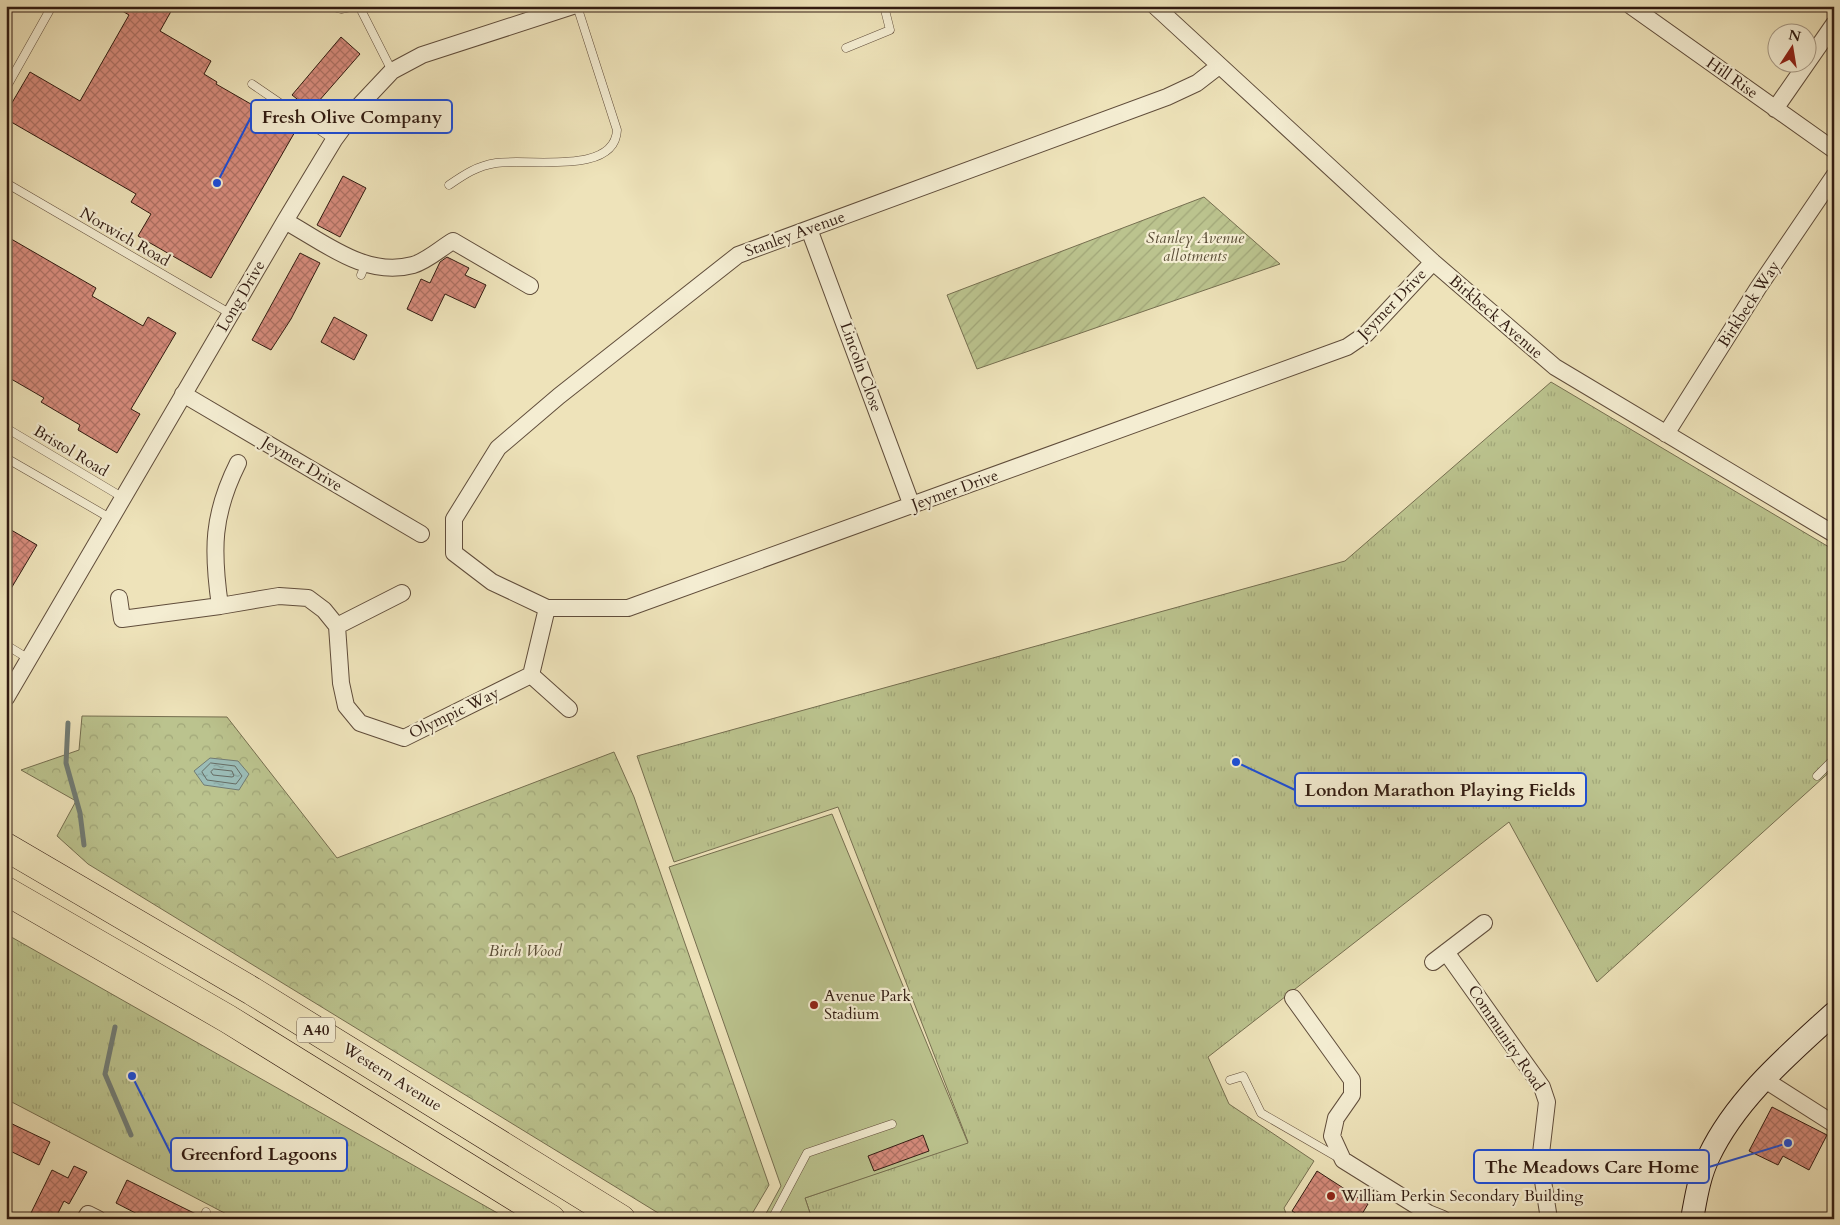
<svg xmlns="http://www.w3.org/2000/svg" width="1840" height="1225" font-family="Cardo,serif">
	<defs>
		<pattern id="forest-crowns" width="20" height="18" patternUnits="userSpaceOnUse" patternTransform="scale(1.25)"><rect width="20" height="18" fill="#bbc38e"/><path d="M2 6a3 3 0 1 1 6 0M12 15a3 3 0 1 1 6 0" fill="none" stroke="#a1a779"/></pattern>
		<pattern id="park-tufts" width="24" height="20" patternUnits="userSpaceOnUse" patternTransform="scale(1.25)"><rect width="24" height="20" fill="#bbc38e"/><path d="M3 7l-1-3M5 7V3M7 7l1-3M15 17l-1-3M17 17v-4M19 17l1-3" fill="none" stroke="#a1a779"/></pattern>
		<pattern id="garden-furrows" width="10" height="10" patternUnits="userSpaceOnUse" patternTransform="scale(1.25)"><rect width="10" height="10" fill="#bbc38e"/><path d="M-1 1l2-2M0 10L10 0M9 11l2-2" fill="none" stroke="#a1a779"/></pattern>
		<pattern id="water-ripples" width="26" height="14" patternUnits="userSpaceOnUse" patternTransform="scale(1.25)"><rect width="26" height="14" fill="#9bbdb8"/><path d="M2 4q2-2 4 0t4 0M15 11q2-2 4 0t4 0" fill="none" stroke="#86a29d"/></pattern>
		<pattern id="building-cross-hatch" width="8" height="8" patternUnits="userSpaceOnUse" patternTransform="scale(1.25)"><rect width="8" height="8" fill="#d68b7c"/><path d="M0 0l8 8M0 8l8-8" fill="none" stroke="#ae7164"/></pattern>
	</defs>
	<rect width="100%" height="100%" fill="#eee3ba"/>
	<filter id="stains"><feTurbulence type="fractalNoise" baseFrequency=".004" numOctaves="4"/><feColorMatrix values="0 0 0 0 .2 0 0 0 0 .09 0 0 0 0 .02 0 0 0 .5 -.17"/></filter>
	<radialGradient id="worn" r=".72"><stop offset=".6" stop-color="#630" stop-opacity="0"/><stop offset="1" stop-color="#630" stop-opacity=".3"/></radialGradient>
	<!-- forest -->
	<path fill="url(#forest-crowns)" stroke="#766f50" d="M 82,716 L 227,717 L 337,858 L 614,752 L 634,797 L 769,1185 L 749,1219 L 668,1219 L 88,864 L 57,836 L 76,801 L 21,770 L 79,750 Z"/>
	<!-- park -->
	<path fill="url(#park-tufts)" stroke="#766f50" d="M 1551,382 L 1834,550 L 1834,768 L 1597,982 L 1509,822 L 1208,1057 L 1229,1104 L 1314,1161 L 1284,1208 L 1288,1219 L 812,1219 L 805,1198 L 968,1142 L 838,807 L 674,862 L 637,756 L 1345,561 Z
		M 6,934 L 508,1219 L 236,1219 L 6,1099 Z"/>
	<!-- garden -->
	<path fill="url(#garden-furrows)" stroke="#766f50" d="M 1204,197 L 1280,264 L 977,369 L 947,295 Z"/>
	<!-- pitch -->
	<path fill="#bbc38e" stroke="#766f50" d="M 832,814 L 968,1143 L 805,1198 L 812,1219 L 763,1219 L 781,1186 L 669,867 Z"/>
	<!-- water -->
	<path fill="url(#water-ripples)" stroke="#717c75" d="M 210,758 L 238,761 L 249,774 L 239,790 L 204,785 L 194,771 Z"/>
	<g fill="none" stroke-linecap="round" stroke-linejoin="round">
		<!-- shore -->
		<path stroke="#666c64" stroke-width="1" d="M 211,763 L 235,766 L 242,776 L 236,784 L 207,780 L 202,772 Z
			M 214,769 L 232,771 L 234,776 L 232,777 L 213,775 L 211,772 Z"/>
		<!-- stream -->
		<path stroke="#717c75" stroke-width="5" d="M 68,723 L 66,763 L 80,813 L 84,845
			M 115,1027 L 105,1074 L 131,1135"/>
	</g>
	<!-- building -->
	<path fill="url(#building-cross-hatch)" stroke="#311b11" d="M 114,6 L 174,6 L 160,31 L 211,61 L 204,74 L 217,82 L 216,84 L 296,130 L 211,278 L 138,236 L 151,214 L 131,202 L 136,194 L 6,119 L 6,113 L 30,72 L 80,101 L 129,15 Z
		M 341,37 L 360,54 L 311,110 L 292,95 Z
		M 343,176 L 366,188 L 340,237 L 317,225 Z
		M 6,236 L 96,288 L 92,296 L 143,326 L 148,317 L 176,333 L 131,409 L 140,414 L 117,453 L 78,430 L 80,425 L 41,402 L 44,398 L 6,376 Z
		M 300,253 L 320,263 L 291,319 L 271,350 L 252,340 Z
		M 447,257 L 469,268 L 465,275 L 486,285 L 475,308 L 445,294 L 432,321 L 407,309 L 421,279 L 430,283 L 440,262 Z
		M 334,317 L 367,335 L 354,360 L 321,342 Z
		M 6,527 L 37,545 L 6,597 Z
		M 1772,1107 L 1827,1135 L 1809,1170 L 1783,1156 L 1778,1165 L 1749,1151 Z
		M 6,1121 L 50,1142 L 39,1165 L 6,1149 Z
		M 923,1135 L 929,1151 L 874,1171 L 868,1156 Z
		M 74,1166 L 87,1172 L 69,1204 L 64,1201 L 55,1219 L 28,1219 L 52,1170 L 68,1178 Z
		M 1317,1171 L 1368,1204 L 1359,1219 L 1305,1219 L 1292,1211 Z
		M 127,1180 L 198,1215 L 197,1219 L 147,1219 L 116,1203 Z"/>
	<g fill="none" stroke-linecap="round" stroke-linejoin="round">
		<defs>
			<path id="lane" d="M 329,6 L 341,9 L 356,6
				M 359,6 L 392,71
				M 846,48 L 890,30 L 884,6
				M 252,84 L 334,140
				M 6,88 L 52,6
				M 6,183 L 231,314
				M 449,185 C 465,174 477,166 496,163 C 528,158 615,176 617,130 L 577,6
				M 361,275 L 365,265
				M 6,428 L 122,497
				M 6,458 L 110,518
				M 6,645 L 29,659
				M 1817,776 L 1834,759
				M 1230,1080 L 1243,1076 L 1261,1113 L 1339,1158
				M 203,1219 L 206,1212
				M 772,1219 L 807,1153 L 892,1124"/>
			<path id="street" d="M 1155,6 L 1433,262 L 1555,367 L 1834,534
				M 1631,6 L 1834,150
				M 1219,66 L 1197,83 L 1167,97 L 738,255 L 559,396 L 498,448 L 454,519 L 454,553 L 492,582 L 547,608 L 628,608 L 1347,347 L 1366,334 L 1433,262
				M 1775,109 L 1834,24
				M 285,221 C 325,243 366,278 413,265 C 427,261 441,248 453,241 L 530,286
				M 809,229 L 912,506
				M 183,394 L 421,534
				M 1666,434 L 1758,288 L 1834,176
				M 119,598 L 122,619 L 220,606 L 279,596 L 308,598 L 324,610 L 337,626 L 341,683 L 346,706 L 360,723 L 404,738 L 531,675 L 547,608
				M 220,606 C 212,550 212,515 238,463
				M 337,626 L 402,593
				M 531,675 L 569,709
				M 6,698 L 285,221 L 334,140 L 359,106 L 392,71 L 422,55 L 573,6
				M 1446,952 L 1542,1087 L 1547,1102 L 1540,1162 L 1549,1219
				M 1433,962 L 1484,923
				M 1293,998 L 1352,1080 L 1352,1095 L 1336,1118 L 1332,1136 L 1343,1160 L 1428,1213 L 1443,1219
				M 1765,1080 L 1834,1124
				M 85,1219 L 88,1214 L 98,1219"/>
			<path id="secondary" d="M 1692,1219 C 1696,1198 1699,1176 1709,1156 C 1736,1099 1788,1055 1834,1013"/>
			<path id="highway" d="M 6,847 L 252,991 L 621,1219
				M 6,891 L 228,1019 L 551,1219"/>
		</defs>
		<!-- lane casing -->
		<use href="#lane" stroke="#604d3b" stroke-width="9"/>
		<!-- street casing -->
		<use href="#street" stroke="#604d3b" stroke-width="18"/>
		<!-- secondary casing -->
		<use href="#secondary" stroke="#311b11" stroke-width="24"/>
		<!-- highway casing -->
		<use href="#highway" stroke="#311b11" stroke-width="29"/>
		<!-- lane -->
		<use href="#lane" stroke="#f4edd2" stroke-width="8"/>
		<!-- street -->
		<use href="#street" stroke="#f4edd2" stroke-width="16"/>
		<!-- secondary -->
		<use href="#secondary" stroke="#f4edd2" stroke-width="22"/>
		<!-- highway -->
		<use href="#highway" stroke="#eee3ba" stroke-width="28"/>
	</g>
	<!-- markers -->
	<g fill="#8f2418" stroke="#f4edd2" stroke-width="2">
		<circle cx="814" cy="1005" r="5"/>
		<circle cx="1331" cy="1196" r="5"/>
	</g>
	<g text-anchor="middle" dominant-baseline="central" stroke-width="4.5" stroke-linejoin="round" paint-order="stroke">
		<!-- shield labels -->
		<rect fill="#f4edd2" stroke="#6c5a4b" stroke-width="1" x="297" y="1017.5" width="38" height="25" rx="4"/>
		<g font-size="15" font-weight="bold" fill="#311b11">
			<text x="316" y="1030">A40</text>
		</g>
		<!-- street labels -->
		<g font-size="16" fill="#311b11" stroke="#f4edd2">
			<text transform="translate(1732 78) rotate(35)">Hill Rise</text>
			<text transform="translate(795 234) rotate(-20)">Stanley Avenue</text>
			<text transform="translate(125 237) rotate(30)">Norwich Road</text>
			<text transform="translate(241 296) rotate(-60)">Long Drive</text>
			<text transform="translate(1392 304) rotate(-46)">Jeymer Drive</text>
			<text transform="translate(1749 304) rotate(-57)">Birkbeck Way</text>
			<text transform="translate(1496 317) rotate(41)">Birkbeck Avenue</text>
			<text transform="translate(861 367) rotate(70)">Lincoln Close</text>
			<text transform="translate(71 451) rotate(31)">Bristol Road</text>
			<text transform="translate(302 464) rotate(31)">Jeymer Drive</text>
			<text transform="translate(955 490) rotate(-20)">Jeymer Drive</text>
			<text transform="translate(454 713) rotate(-26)">Olympic Way</text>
			<text transform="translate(1506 1038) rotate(56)">Community Road</text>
			<text transform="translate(392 1077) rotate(32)">Western Avenue</text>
		</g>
		<!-- park labels -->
		<g font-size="16" font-style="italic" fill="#5a4d36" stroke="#f4edd2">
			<text x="1195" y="238">Stanley Avenue<tspan x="1195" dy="18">allotments</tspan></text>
			<text x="525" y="951">Birch Wood</text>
		</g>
		<!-- poi labels -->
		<g font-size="16" fill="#311b11" stroke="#f4edd2" text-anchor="start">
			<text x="824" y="996">Avenue Park<tspan x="824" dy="18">Stadium</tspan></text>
			<text x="1341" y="1196">William Perkin Secondary Building</text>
		</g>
	</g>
	<!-- callouts -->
	<path fill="none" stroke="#1d4ed8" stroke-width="2" d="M217 183L251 117M1236 762L1295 790M132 1076L171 1154M1788 1143L1709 1167"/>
	<g fill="#1d4ed8" stroke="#f4edd2" stroke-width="2">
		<circle cx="217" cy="183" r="5"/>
		<circle cx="1236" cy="762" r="5"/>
		<circle cx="132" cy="1076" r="5"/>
		<circle cx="1788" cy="1143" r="5"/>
	</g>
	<g fill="#f4edd2" stroke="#1d4ed8" stroke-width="2">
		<rect x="251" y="100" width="201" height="33" rx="5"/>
		<rect x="1295" y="773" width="291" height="33" rx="5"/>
		<rect x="171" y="1138" width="176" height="33" rx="5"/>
		<rect x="1474" y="1150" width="235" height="33" rx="5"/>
	</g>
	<g font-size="18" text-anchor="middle" font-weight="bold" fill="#311b11">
		<text x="352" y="123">Fresh Olive Company</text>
		<text x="1440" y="796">London Marathon Playing Fields</text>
		<text x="259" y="1160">Greenford Lagoons</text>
		<text x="1592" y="1173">The Meadows Care Home</text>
	</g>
	<!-- margin -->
	<rect width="1840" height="1225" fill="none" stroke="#eee3ba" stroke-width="25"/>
	<rect x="8" y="8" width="1825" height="1210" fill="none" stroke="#311b11" stroke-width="2.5"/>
	<rect x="12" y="12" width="1815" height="1200" fill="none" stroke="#311b11"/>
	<!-- north arrow -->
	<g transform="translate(1792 48) rotate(12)"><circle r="24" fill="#f4edd2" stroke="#a69985"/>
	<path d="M0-4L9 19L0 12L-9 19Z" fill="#8f2418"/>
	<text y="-8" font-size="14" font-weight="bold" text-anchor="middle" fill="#311b11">N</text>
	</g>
	<rect width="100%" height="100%" filter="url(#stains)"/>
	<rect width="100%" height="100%" fill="url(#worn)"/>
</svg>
